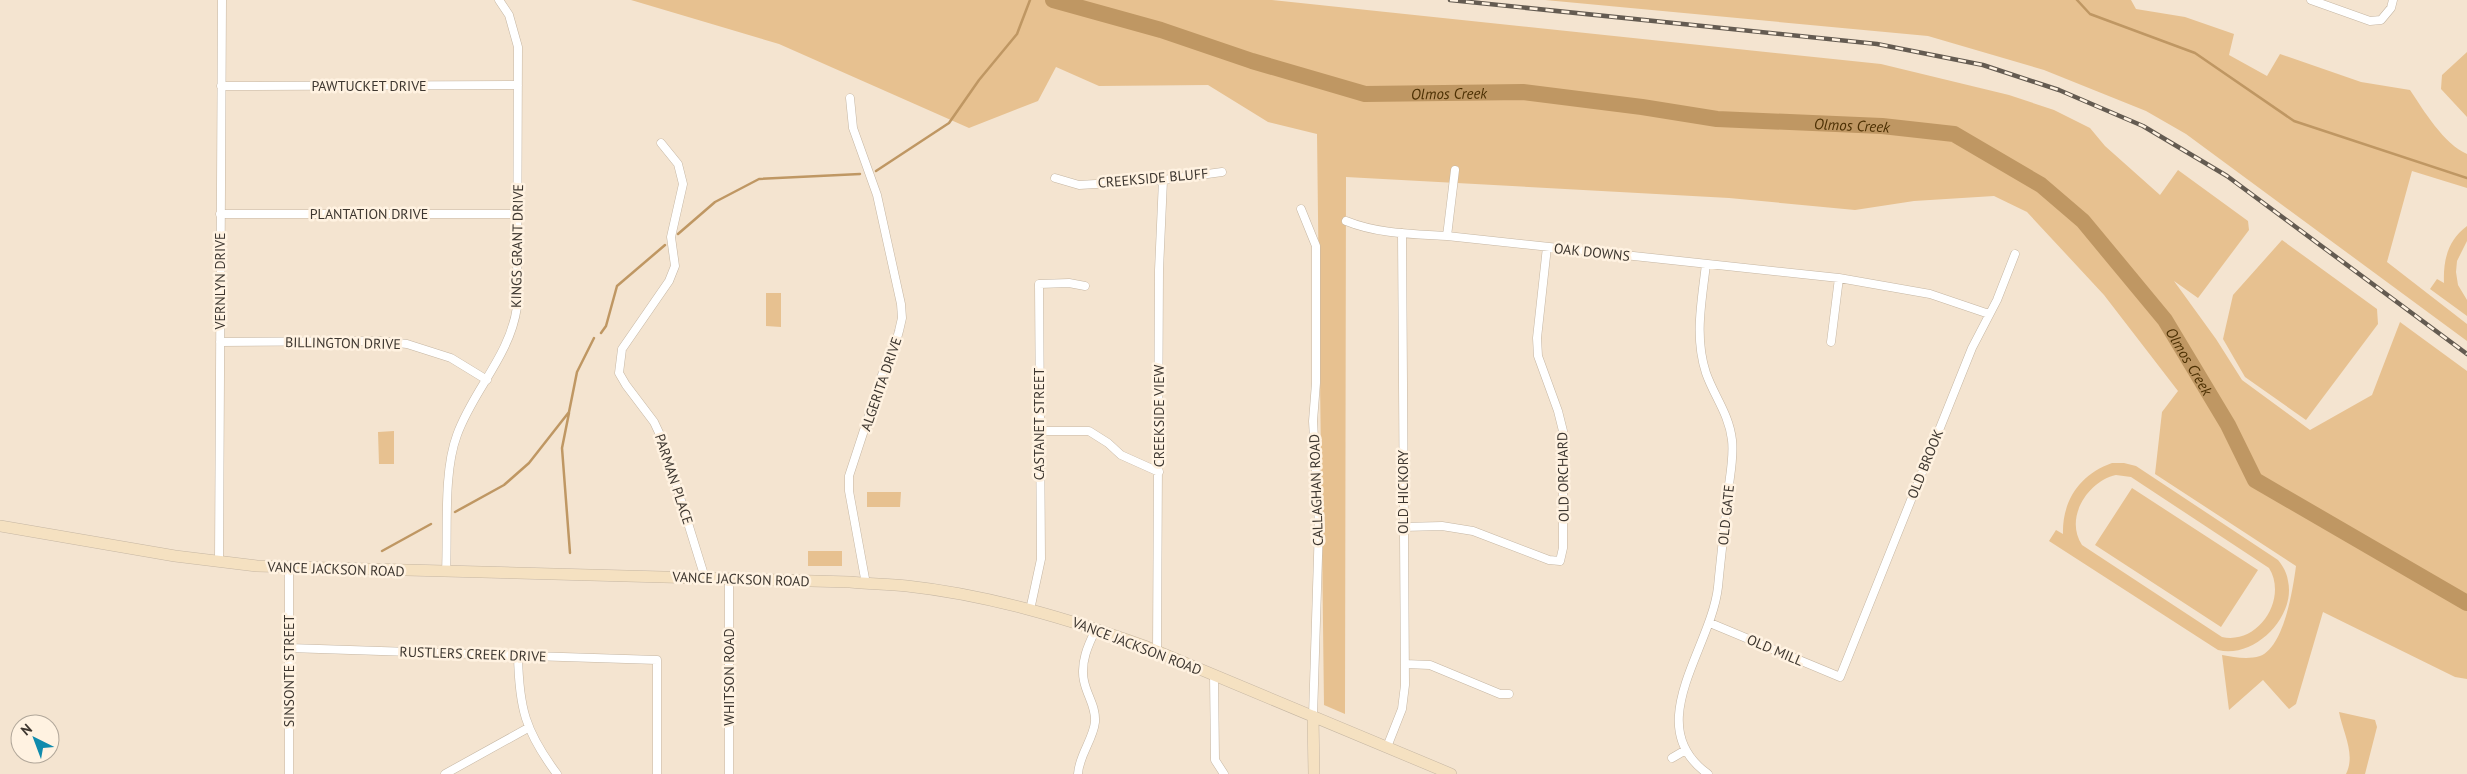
<svg xmlns="http://www.w3.org/2000/svg" width="2467" height="774" font-family="'PT Sans',sans-serif">
	<rect width="100%" height="100%" fill="#f4e4d0"/>
	<!-- green -->
	<path fill="#e7c190" fill-rule="evenodd" d="M 631,0 L 1272,0 L 1881,64 L 2009,95 L 2054,110 L 2090,128 L 2105,146 L 2160,195 L 2178,170 L 2248,221 L 2249,230 L 2198,298 L 2174,281 L 2216,339 L 2242,380 L 2310,430 L 2372,395 L 2400,322 L 2467,371 L 2467,679 L 2455,677 L 2323,612 L 2296,704 L 2289,709 L 2263,680 L 2229,710 L 2222,655 C 2234,657 2247,660 2260,656 C 2284,647 2293,589 2296,566 L 2155,474 L 2162,412 L 2178,391 L 2104,295 L 2027,212 L 1994,196 L 1914,201 L 1855,210 L 1729,198 L 1346,177 L 1345,714 L 1324,705 L 1317,134 L 1268,122 L 1208,85 L 1099,86 L 1056,67 L 1038,101 L 969,128 L 779,44 Z
		M 1545,0 L 2131,0 L 2136,9 L 2185,17 L 2234,34 L 2229,55 L 2267,76 L 2280,54 L 2361,82 L 2410,90 C 2424,111 2444,144 2467,154 L 2467,188 L 2412,171 L 2387,262 L 2467,324 L 2467,341 L 2186,134 L 2146,111 L 2044,70 L 1928,36 Z
		M 2467,52 L 2467,117 L 2441,89 L 2442,75 Z
		M 2467,226 L 2467,241 L 2457,261 L 2456,272 L 2458,285 L 2467,300 L 2467,316 L 2430,289 L 2437,279 L 2444,283 C 2443,260 2448,240 2467,226 Z
		M 2282,240 L 2377,309 L 2378,324 L 2306,420 L 2245,377 L 2223,339 L 2233,295 Z
		M 766,293 L 781,293 L 781,327 L 766,326 Z
		M 394,431 L 394,464 L 379,464 L 378,432 Z
		M 2112,463 L 2124,463 L 2136,466 L 2278,560 C 2283,566 2287,573 2288,581 C 2296,616 2255,659 2218,650 L 2049,541 L 2056,530 L 2063,534 C 2062,501 2080,474 2112,463 ZM 2116,475 L 2131,477 L 2269,568 C 2288,598 2259,645 2222,637 L 2082,545 C 2064,518 2088,481 2116,475 Z
		M 2132,488 L 2258,570 L 2221,627 L 2095,545 Z
		M 867,492 L 901,492 L 900,507 L 867,507 Z
		M 808,551 L 842,551 L 842,566 L 808,566 Z
		M 2339,712 L 2375,720 L 2377,727 L 2365,774 L 2346,774 C 2356,754 2343,733 2339,712 Z"/>
	<g fill="none" stroke-linecap="round" stroke-linejoin="round">
		<!-- stream -->
		<path stroke="#bf9763" stroke-width="2.5" d="M 2077,0 L 2090,14 L 2195,53 L 2294,121 L 2467,178
			M 876,171 L 949,123 L 979,80 L 1017,34 L 1030,0
			M 678,234 L 715,202 L 759,179 L 860,174
			M 601,333 L 606,326 L 617,286 L 665,245
			M 569,413 L 562,448 L 570,553
			M 455,512 L 504,485 L 529,463 L 569,412 L 577,372 L 594,338
			M 382,551 L 431,524"/>
		<!-- river -->
		<path stroke="#bf9763" stroke-width="16" id="s1" d="M 1053,0 L 1161,30 L 1252,61 L 1365,94 L 1523,92 L 1642,107 L 1717,119 L 1882,126 L 1954,134 L 2041,185 L 2083,221 L 2165,320 L 2228,425 L 2255,480 L 2467,603"/>
		<defs>
			<path id="street" d="M 2311,0 L 2370,21 L 2381,20 L 2391,8 L 2393,0
				M 221,86 L 518,85
				M 850,98 L 853,128 L 877,195 L 901,304 L 902,318 L 899,331 L 894,349 L 886,363 L 849,476 L 849,491 L 866,584
				M 661,143 L 678,164 L 683,184 L 671,237 L 675,266 L 669,281 L 622,349 L 619,373 L 626,385 L 654,422 L 662,439 L 705,578
				M 1055,178 L 1079,185 L 1163,180 L 1222,172
				M 1301,209 L 1316,246 L 1316,383 L 1313,421 L 1319,525 L 1313,716
				M 220,214 L 518,214
				M 1346,221 C 1378,234 1413,234 1447,236 L 1839,278 L 1930,294 L 1989,314
				M 1447,236 L 1455,170
				M 1706,264 C 1702,300 1694,337 1706,373 C 1714,396 1729,414 1732,440 C 1734,457 1730,475 1728,492 C 1725,524 1721,555 1718,587 C 1711,649 1640,726 1708,774
				M 220,342 L 380,341 L 407,344 L 451,358 L 487,380
				M 1831,342 L 1839,278
				M 1039,431 L 1089,431 L 1108,443 L 1121,455 L 1159,472
				M 1403,527 L 1442,526 L 1473,531 L 1549,560 L 1560,561 L 1563,548 L 1563,431 L 1558,411 L 1538,356 L 1537,338 L 1547,247
				M 219,562 L 222,0
				M 289,567 L 289,774
				M 446,572 C 448,531 443,472 457,435 C 473,390 510,356 517,307 L 518,47 L 509,15 L 499,0
				M 729,579 L 729,774
				M 1030,610 L 1041,559 L 1039,284 L 1069,283 L 1085,286
				M 1710,623 L 1840,677 L 1972,348 L 1997,300 L 2015,254
				M 289,648 L 657,660 L 657,774
				M 1157,652 L 1159,270 L 1163,180
				M 518,655 C 519,708 525,731 557,774
				M 1405,664 L 1430,665 L 1500,694 L 1509,694
				M 1214,675 L 1215,760 L 1224,774
				M 1387,747 L 1402,709 L 1405,685 L 1402,233
				M 1672,758 L 1684,751
				M 445,774 L 528,728
				M 1078,774 C 1079,755 1093,740 1095,722 C 1096,706 1087,696 1084,681 C 1080,663 1088,645 1096,629"/>
			<path id="secondary" d="M 0,526 L 175,556 L 257,566 L 850,582 C 869,584 888,584 907,586 C 989,595 1069,619 1147,647 L 1451,774
				M 1313,716 L 1314,774"/>
		</defs>
		<!-- street casing -->
		<use href="#street" stroke="#c5b6a3" stroke-width="9"/>
		<!-- secondary casing -->
		<use href="#secondary" stroke="#c5b6a3" stroke-width="12"/>
		<!-- street -->
		<use href="#street" stroke="#fff" stroke-width="8"/>
		<!-- secondary -->
		<use href="#secondary" stroke="#f5e1c1" stroke-width="11"/>
		<defs>
			<path id="rail" d="M 1450,0 L 1877,44 L 1983,65 L 2059,90 L 2143,126 L 2227,176 L 2467,354"/>
		</defs>
		<!-- rail casing -->
		<use href="#rail" stroke="#645b51" stroke-width="4.5"/>
		<!-- rail -->
		<use href="#rail" stroke="#fff2e1" stroke-width="2.5" stroke-dasharray="8" stroke-linecap="butt"/>
	</g>
	<g text-anchor="middle" dominant-baseline="central" stroke-width="5" stroke-linejoin="round" paint-order="stroke">
		<!-- street labels -->
		<g font-size="14" fill="#3d362f" stroke="#fff2e1">
			<text x="369" y="86">PAWTUCKET DRIVE</text>
			<text transform="translate(1153 178) rotate(-5)">CREEKSIDE BLUFF</text>
			<text x="369" y="214">PLANTATION DRIVE</text>
			<text transform="translate(517 246) rotate(-89)">KINGS GRANT DRIVE</text>
			<text transform="translate(1592 252) rotate(6)">OAK DOWNS</text>
			<text transform="translate(220 281) rotate(-90)">VERNLYN DRIVE</text>
			<text transform="translate(343 343) rotate(1)">BILLINGTON DRIVE</text>
			<text transform="translate(881 384) rotate(-71)">ALGERITA DRIVE</text>
			<text transform="translate(1159 416) rotate(-90)">CREEKSIDE VIEW</text>
			<text transform="translate(1039 424) rotate(-90)">CASTANET STREET</text>
			<text transform="translate(1925 464) rotate(-68)">OLD BROOK</text>
			<text transform="translate(1563 477) rotate(-91)">OLD ORCHARD</text>
			<text transform="translate(674 479) rotate(72)">PARMAN PLACE</text>
			<text transform="translate(1316 490) rotate(-92)">CALLAGHAN ROAD</text>
			<text transform="translate(1403 492) rotate(-90)">OLD HICKORY</text>
			<text transform="translate(1726 515) rotate(-84)">OLD GATE</text>
			<text transform="translate(336 569) rotate(2)">VANCE JACKSON ROAD</text>
			<text transform="translate(741 579) rotate(2)">VANCE JACKSON ROAD</text>
			<text transform="translate(1137 646) rotate(21)">VANCE JACKSON ROAD</text>
			<text transform="translate(1775 650) rotate(23)">OLD MILL</text>
			<text transform="translate(473 654) rotate(2)">RUSTLERS CREEK DRIVE</text>
			<text transform="translate(289 671) rotate(-90)">SINSONTE STREET</text>
			<text transform="translate(729 677) rotate(-90)">WHITSON ROAD</text>
		</g>
		<!-- water labels -->
		<g font-size="15" font-style="italic" fill="#4c3003" stroke="#fff2e1">
			<text stroke="none"><textPath href="#s1" startOffset="410">Olmos Creek</textPath></text>
			<text stroke="none"><textPath href="#s1" startOffset="815">Olmos Creek</textPath></text>
			<text stroke="none"><textPath href="#s1" startOffset="1250">Olmos Creek</textPath></text>
		</g>
	</g>
	<!-- north arrow -->
	<g transform="translate(35 739) rotate(318)"><circle r="24" fill="#fff2e1" stroke="#b1a79a"/>
	<path d="M0-4L9 19L0 12L-9 19Z" fill="#0f8bad"/>
	<text y="-8" font-size="14" font-weight="bold" text-anchor="middle" fill="#3d362f">N</text>
	</g>
</svg>
